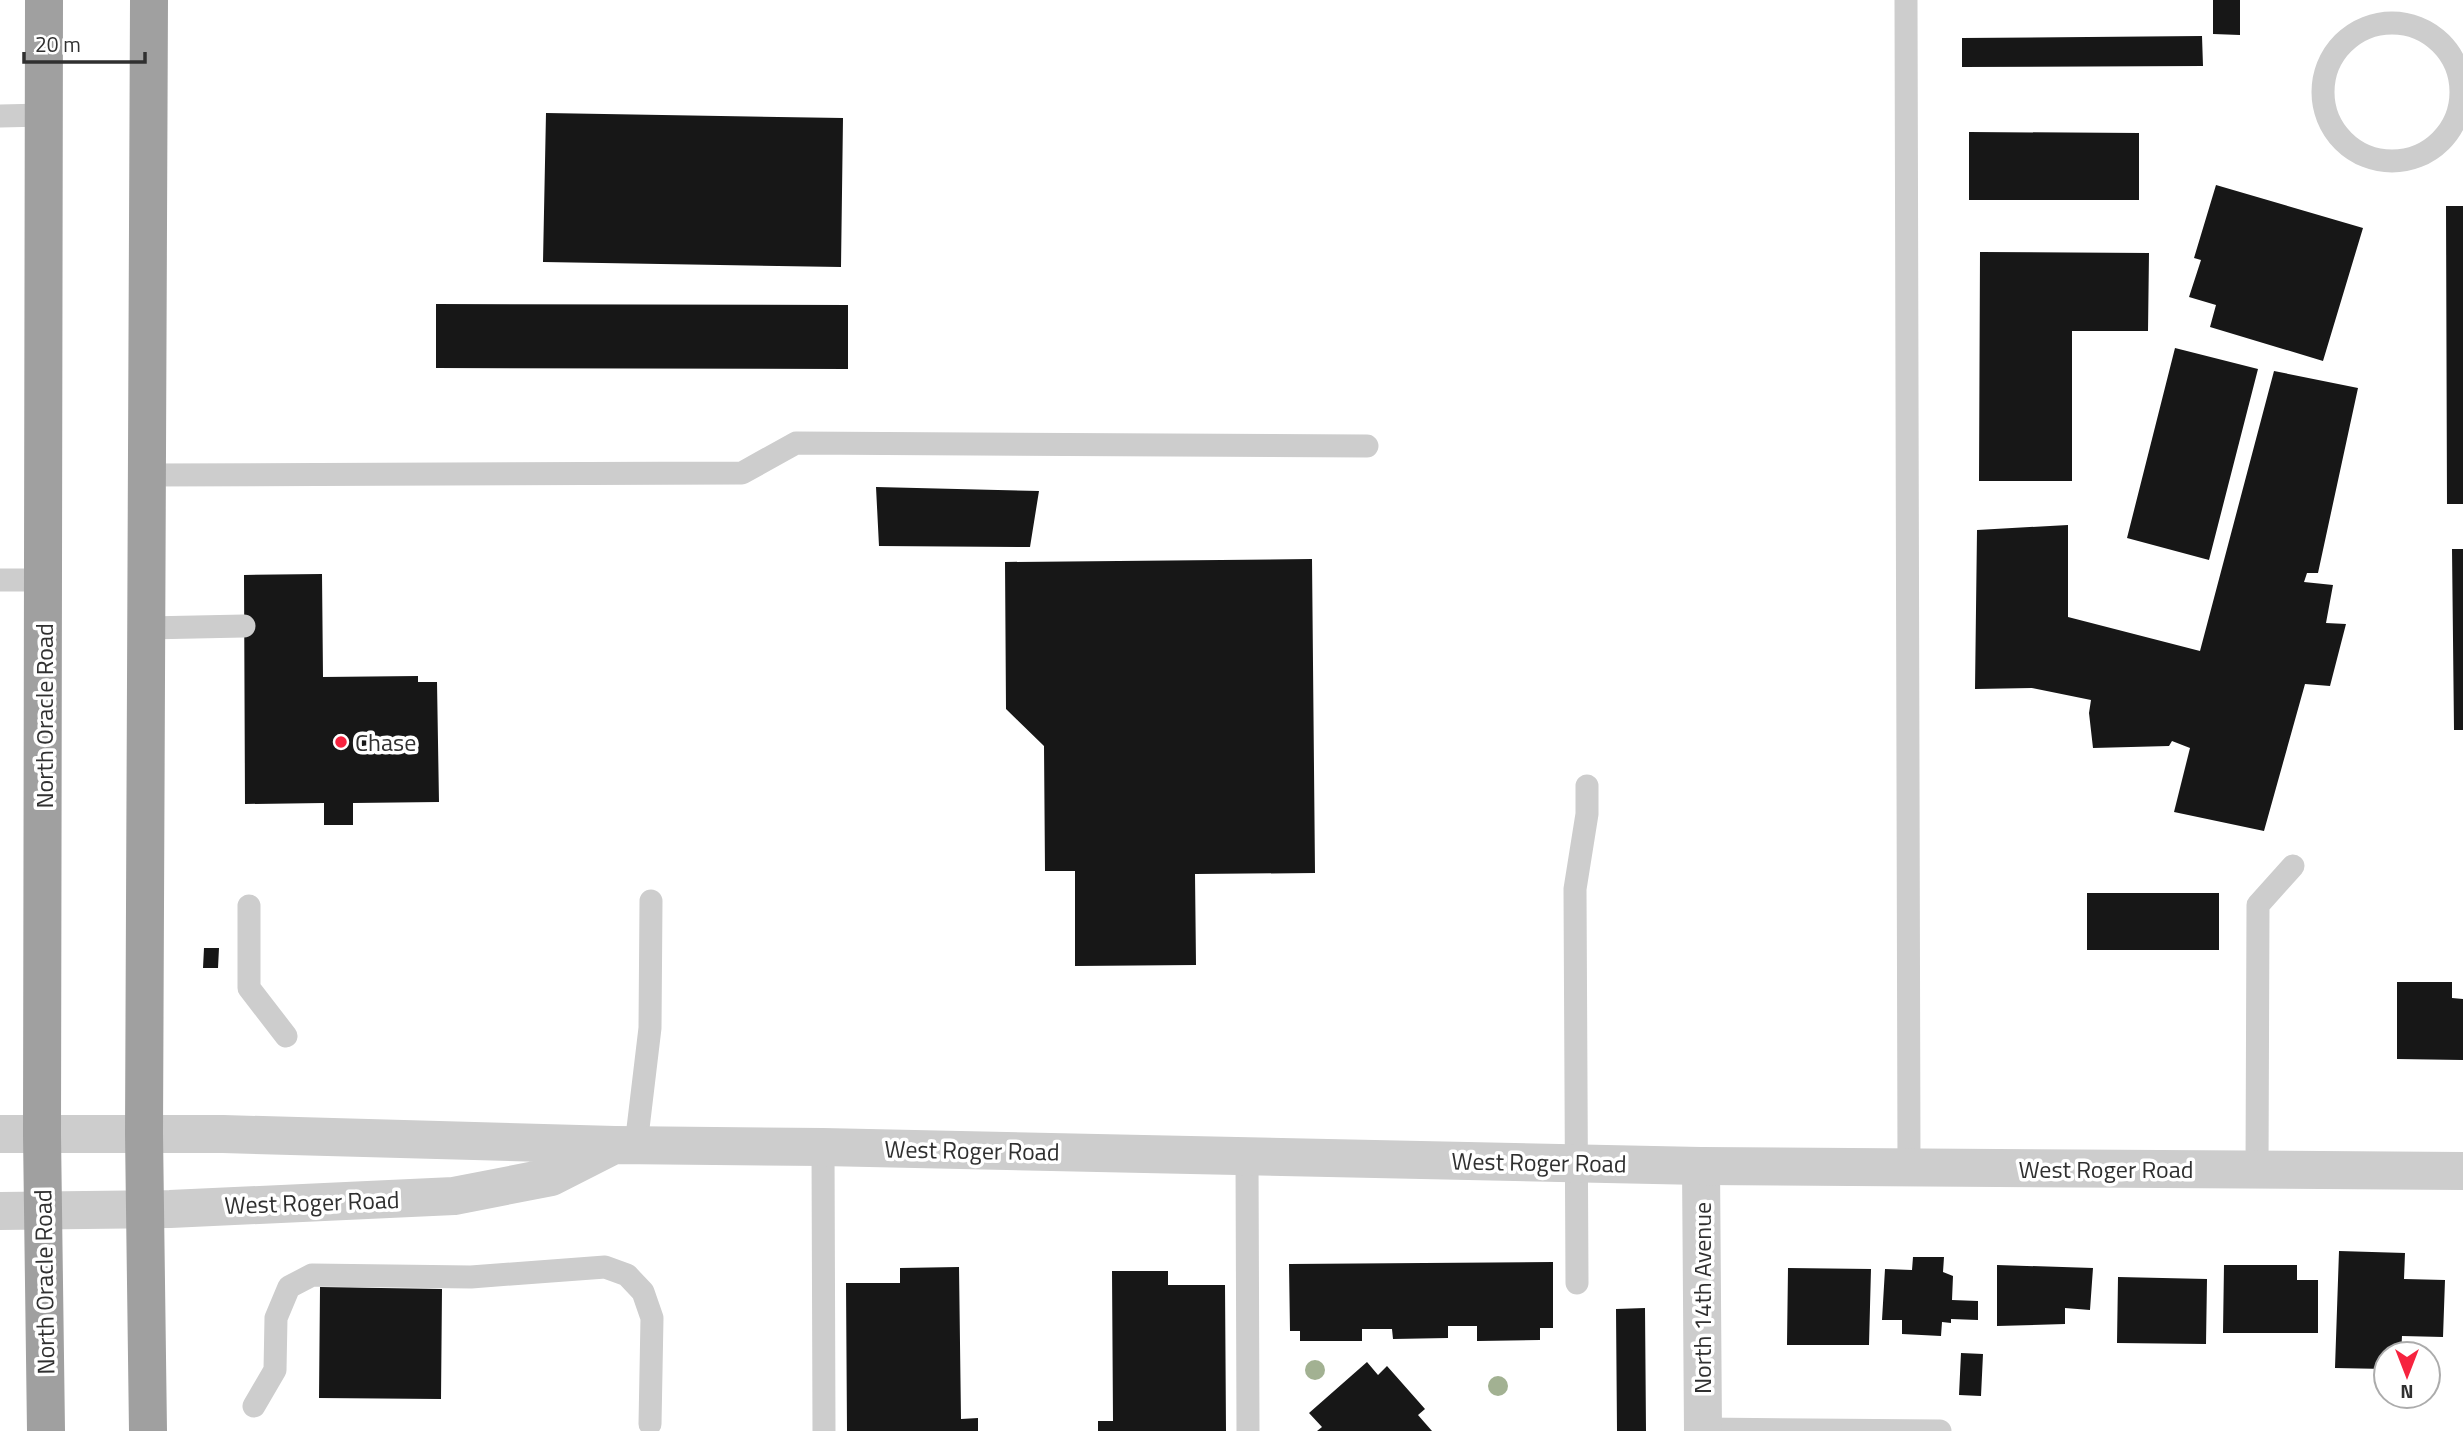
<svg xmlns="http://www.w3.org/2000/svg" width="2463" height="1431" font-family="'Titillium Web',sans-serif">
	<rect width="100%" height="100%" fill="#fff"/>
	<!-- building -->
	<path fill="#171717" d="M 2213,0 L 2240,0 L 2240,35 L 2213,34 Z
		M 2202,36 L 2203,66 L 1962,67 L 1962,38 Z
		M 546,113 L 843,118 L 841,267 L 543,262 Z
		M 1969,132 L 2139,133 L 2139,200 L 1969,200 Z
		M 2216,185 L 2363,228 L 2323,361 L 2210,327 L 2216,305 L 2189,297 L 2201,260 L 2194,258 Z
		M 2446,206 L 2463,206 L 2463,504 L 2447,504 Z
		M 1980,252 L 2149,253 L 2148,331 L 2072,331 L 2072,481 L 1979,481 Z
		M 436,304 L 848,305 L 848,369 L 436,368 Z
		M 2175,348 L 2258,369 L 2209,560 L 2127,538 Z
		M 2274,371 L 2358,388 L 2318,573 L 2307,573 L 2304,582 L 2333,585 L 2326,623 L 2346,624 L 2330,686 L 2305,684 L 2264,831 L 2174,812 L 2190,748 L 2172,741 L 2169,746 L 2093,748 L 2089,713 L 2091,700 L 2032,688 L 1975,689 L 1977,530 L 2068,525 L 2068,617 L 2200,651 Z
		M 876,487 L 1039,491 L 1030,547 L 879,546 Z
		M 2452,549 L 2463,549 L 2463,730 L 2454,730 Z
		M 1312,559 L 1315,873 L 1195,874 L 1196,965 L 1075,966 L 1075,871 L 1045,871 L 1044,746 L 1006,709 L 1005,562 Z
		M 322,574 L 323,677 L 418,676 L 418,682 L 437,682 L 439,802 L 353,803 L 353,825 L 324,825 L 324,803 L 245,804 L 244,575 Z
		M 2087,893 L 2219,893 L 2219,950 L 2087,950 Z
		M 204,948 L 219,948 L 218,968 L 203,968 Z
		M 2397,982 L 2452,982 L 2452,998 L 2463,999 L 2463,1060 L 2397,1059 Z
		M 2339,1251 L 2405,1253 L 2404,1279 L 2445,1280 L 2443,1337 L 2402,1336 L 2401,1354 L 2386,1354 L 2386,1369 L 2335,1368 Z
		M 1913,1257 L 1944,1257 L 1943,1272 L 1953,1276 L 1952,1300 L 1978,1301 L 1978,1320 L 1951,1319 L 1951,1323 L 1942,1322 L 1941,1336 L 1902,1334 L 1902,1320 L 1882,1320 L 1885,1269 L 1912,1270 Z
		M 1553,1262 L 1553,1328 L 1540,1328 L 1540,1340 L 1477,1341 L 1477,1326 L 1448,1326 L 1448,1338 L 1393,1339 L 1392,1329 L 1362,1329 L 1362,1341 L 1300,1341 L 1300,1331 L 1290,1331 L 1289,1264 Z
		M 1997,1265 L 2093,1268 L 2090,1310 L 2065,1308 L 2065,1324 L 1997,1326 Z
		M 2224,1265 L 2297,1265 L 2297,1280 L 2318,1280 L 2318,1333 L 2223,1333 Z
		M 959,1267 L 961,1419 L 978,1418 L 978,1431 L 847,1431 L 846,1283 L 900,1283 L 900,1268 Z
		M 1788,1268 L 1871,1269 L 1869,1345 L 1787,1345 Z
		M 1112,1271 L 1168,1271 L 1168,1285 L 1225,1285 L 1226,1431 L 1098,1431 L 1098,1421 L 1113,1421 Z
		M 2118,1277 L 2207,1279 L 2206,1344 L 2117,1343 Z
		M 320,1287 L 442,1289 L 441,1399 L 319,1398 Z
		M 1645,1308 L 1646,1431 L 1617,1431 L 1616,1309 Z
		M 1961,1353 L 1983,1354 L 1981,1396 L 1959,1395 Z
		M 1367,1362 L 1378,1375 L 1387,1366 L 1425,1409 L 1418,1415 L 1432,1431 L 1317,1431 L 1322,1427 L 1309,1413 Z"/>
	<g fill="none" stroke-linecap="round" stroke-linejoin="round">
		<!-- service -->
		<path stroke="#cdcdcd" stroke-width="23" d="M 1906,0 L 1909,1167
			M2323 92a69 69 0 1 1 138 0a69 69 0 1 1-138 0Z
			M 0,116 L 44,115
			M 147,475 L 742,473 L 796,443 L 1367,446
			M 0,580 L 44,580
			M 147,628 L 244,626
			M 249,906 L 249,988 L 286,1036
			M 636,1145 L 650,1028 L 651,901
			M 823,1147 L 824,1431
			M 1247,1156 L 1248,1431
			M 2257,1170 L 2258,905 L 2293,866
			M 1577,1283 L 1575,889 L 1587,814 L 1587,786
			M 254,1406 L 275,1370 L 276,1318 L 289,1287 L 312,1275 L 471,1277 L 605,1267 L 627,1275 L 643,1292 L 652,1318 L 650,1424
			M 1703,1429 L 1940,1431"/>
		<!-- minor -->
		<path stroke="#cdcdcd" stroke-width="38" d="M 1701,1166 L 1703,1431"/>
		<!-- tertiary -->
		<path stroke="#cdcdcd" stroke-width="38" d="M 0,1134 L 223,1134 L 615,1145 L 823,1147 L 1701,1166 L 2463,1171
			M 0,1211 L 170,1209 L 454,1196 L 551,1177 L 610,1147"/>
		<!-- trunk -->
		<path stroke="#a0a0a0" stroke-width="38" d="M 44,0 L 42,1135 L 46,1431
			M 148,1431 L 144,1134 L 149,0"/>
	</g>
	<!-- trees -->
	<g fill="#a2b192">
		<circle cx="1315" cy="1370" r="10"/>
		<circle cx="1498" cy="1386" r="10"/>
	</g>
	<!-- markers -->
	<circle fill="#f6233f" stroke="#fff" stroke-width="2.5" cx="341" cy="742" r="7"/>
	<g text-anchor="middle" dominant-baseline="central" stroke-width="7" stroke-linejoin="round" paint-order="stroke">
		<!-- street labels -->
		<g font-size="24" fill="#303030" stroke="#fff">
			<text transform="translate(44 716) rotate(-90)">North Oracle Road</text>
			<text transform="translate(972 1150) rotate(1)">West Roger Road</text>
			<text transform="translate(1539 1162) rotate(1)">West Roger Road</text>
			<text x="2106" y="1169">West Roger Road</text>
			<text transform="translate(312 1202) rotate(-2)">West Roger Road</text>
			<text transform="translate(44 1282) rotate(-91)">North Oracle Road</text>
			<text transform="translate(1702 1298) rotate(-90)">North 14th Avenue</text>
		</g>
		<!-- poi labels -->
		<g font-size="24" fill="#303030" stroke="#fff" text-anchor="start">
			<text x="355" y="742">Chase</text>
		</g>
	</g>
	<!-- north arrow -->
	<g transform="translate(2407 1375) rotate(180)"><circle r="33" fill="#ffffff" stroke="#acacac" stroke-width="2"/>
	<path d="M0-5L12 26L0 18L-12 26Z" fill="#f6233f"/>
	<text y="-10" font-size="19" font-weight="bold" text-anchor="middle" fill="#303030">N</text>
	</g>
	<!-- scale -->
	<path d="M24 52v10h121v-10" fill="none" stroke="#303030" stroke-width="3.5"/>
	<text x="35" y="52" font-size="21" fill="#303030" stroke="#ffffff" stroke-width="5" paint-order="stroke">20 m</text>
</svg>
